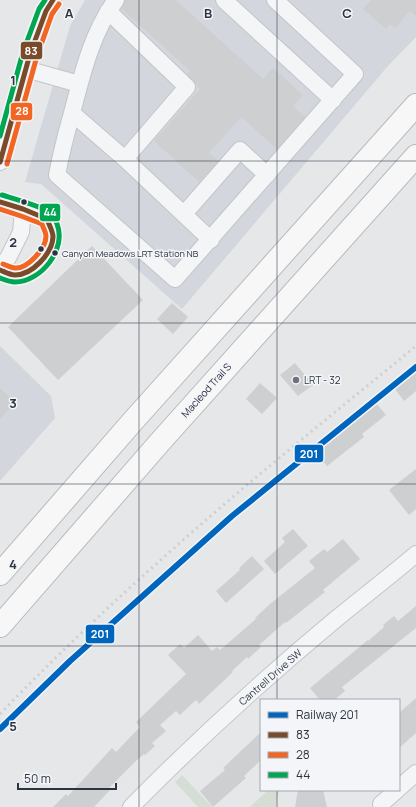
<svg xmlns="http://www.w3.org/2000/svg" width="416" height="807" font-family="Manrope,sans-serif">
	<rect width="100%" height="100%" fill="#e5e7e9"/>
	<!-- built -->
	<path fill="#d3d6dc" d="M 85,0 L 416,0 L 416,37 L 387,67 L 182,309 L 41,184 L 25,182 L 70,26 Z
		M 0,346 L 51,396 L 55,418 L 0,481 Z"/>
	<!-- green -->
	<path fill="#d6ddd5" d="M 182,775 L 212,807 L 198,807 L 175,782 Z
		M 268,790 L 280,790 L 277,798 L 276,807 L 250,807 Z"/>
	<!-- building -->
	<path fill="#cdcfd1" d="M 125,0 L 176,0 L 263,79 L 273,68 L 303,95 L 293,106 L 305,117 L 277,149 L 241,117 L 209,153 L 218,161 L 199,182 L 154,141 L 200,89 L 187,74 L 190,71 L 122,9 Z
		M 371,0 L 416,0 L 416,16 L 410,11 L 395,28 L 390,24 L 386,29 L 363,9 Z
		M 92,246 L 143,300 L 58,380 L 8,327 Z
		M 172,303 L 188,317 L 173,334 L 157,319 Z
		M 295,363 L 313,385 L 298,396 L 280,375 Z
		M 416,372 L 416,391 L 404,401 L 395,389 Z
		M 260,383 L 277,398 L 262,414 L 246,399 Z
		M 0,388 L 15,402 L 0,419 Z
		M 376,403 L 386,415 L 362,434 L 364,437 L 327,466 L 314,450 L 351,420 L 353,422 Z
		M 416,469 L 416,509 L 409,515 L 389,490 Z
		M 293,529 L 308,546 L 275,574 L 264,561 L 285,542 L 282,538 Z
		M 343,539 L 360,559 L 323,590 L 325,592 L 286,623 L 285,622 L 259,645 L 261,647 L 248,659 L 247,657 L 232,671 L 233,672 L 199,704 L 196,700 L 180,715 L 176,711 L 160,725 L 166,731 L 152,743 L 155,746 L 145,755 L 144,754 L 137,760 L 109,788 L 111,789 L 94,807 L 53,807 L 66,794 L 68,796 L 112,748 L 116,752 L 140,727 L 136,722 L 186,674 L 168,655 L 180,644 L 184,648 L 198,635 L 212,651 L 217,647 L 220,650 L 249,625 L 256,619 L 255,618 L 270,604 L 315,568 L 309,561 L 324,549 L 327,552 Z
		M 252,556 L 264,569 L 226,603 L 216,591 L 240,570 L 239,568 Z
		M 416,606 L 416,628 L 342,687 L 345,691 L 334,700 L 320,700 L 310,688 L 368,640 L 368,641 L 384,627 L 383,625 L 394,616 L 398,621 Z
		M 416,698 L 416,733 L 399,748 L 399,713 Z
		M 261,732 L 261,760 L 244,776 L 246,778 L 213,807 L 200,791 L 225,770 L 223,768 Z
		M 298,790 L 323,790 L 327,807 L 295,807 Z"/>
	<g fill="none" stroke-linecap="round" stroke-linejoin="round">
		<defs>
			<path id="minor" d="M 116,0 C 92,32 82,75 72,113 C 66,134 61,154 57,175 L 175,279 L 355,74 L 275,0
				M 224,0 L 333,100
				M 108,11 L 187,87 L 125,159
				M 26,69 L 79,84
				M 72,113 L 125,159 L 211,240
				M 0,162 L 30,54 L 46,11 L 53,0
				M 0,202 L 23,209 L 47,219 C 49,224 53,231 53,236 C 54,252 30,276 15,275 C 10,275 5,272 0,270
				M 184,214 L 240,150 L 267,175
				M 0,268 L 8,258 L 21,232 L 23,209
				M 399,788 L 416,773
				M 381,804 L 397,790
				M 131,807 C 196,741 265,678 336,619 C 363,597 390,576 416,554"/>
			<path id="highway" d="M 0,574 L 133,421 L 416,105
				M 0,626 L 160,442 L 416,156"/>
		</defs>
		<!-- minor casing -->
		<use href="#minor" stroke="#c3c5c7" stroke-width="18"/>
		<!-- highway casing -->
		<use href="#highway" stroke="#b7babd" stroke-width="24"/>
		<!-- minor -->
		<use href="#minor" stroke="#f4f5f6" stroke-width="16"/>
		<!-- highway -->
		<use href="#highway" stroke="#f7f7f8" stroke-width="22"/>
		<!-- rail -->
		<path stroke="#cdcfd1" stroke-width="3" stroke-dasharray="2 4" stroke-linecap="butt" d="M 0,714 C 74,637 153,565 234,496 C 294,445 355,396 416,346"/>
		<defs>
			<path id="bus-1" d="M 0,162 L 30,54 L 46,11 L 53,0
				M 0,202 L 23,209 L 47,219 C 49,225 53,231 53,237 C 52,254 32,275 15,275 C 10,275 5,272 0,270"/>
			<path id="bus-2" d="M 7,164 L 37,56 L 52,14 L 59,4
				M 0,209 L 21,216 L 42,224 C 43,228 46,232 46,236 C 46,249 27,269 15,268 C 11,268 6,265 3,264"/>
			<path id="bus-3" d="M 0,136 L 23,52 L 39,9 L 45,0
				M 0,278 C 5,280 9,282 15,282 C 41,282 67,249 57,224 C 55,220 54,215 51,213 C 41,206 15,199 2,195"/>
		</defs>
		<!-- bus-1 casing -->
		<use href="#bus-1" stroke="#f3f5f8" stroke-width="8"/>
		<!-- bus-2 casing -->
		<use href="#bus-2" stroke="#f3f5f8" stroke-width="8"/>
		<!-- bus-3 casing -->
		<use href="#bus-3" stroke="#f3f5f8" stroke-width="8"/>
		<!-- bus-1 -->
		<use href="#bus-1" stroke="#7a4b2a" stroke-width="5"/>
		<!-- bus-2 -->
		<use href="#bus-2" stroke="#f26522" stroke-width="5"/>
		<!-- bus-3 -->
		<use href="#bus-3" stroke="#00a651" stroke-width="5"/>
		<defs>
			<path id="rail-1" d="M 0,729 L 70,661 L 232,516 L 416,367"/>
		</defs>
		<!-- rail-1 casing -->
		<use href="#rail-1" stroke="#f3f5f8" stroke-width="9"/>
		<!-- rail-1 -->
		<use href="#rail-1" stroke="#0065bd" stroke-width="6"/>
	</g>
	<!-- grid -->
	<path fill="none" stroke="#2c3442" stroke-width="1" stroke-opacity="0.55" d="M 139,0 L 139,807M 277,0 L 277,700M 0,161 L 416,161M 0,323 L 416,323M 0,484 L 416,484M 0,646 L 416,646M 277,790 L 277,807"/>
	<!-- markers -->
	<g fill="#2c3442" stroke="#f3f5f8" stroke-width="1.5">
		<circle cx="24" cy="202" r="3.5"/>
		<circle cx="41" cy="249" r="3.5"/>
		<circle cx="55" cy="253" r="3.5"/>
	</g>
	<circle fill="#6d737c" stroke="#f3f5f8" stroke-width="1.5" cx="296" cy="380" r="4"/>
	<g text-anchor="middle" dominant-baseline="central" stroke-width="3" stroke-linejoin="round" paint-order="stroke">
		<!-- bus labels -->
		<g font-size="9" fill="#2c3442" stroke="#f3f5f8" text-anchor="start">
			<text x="62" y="253">Canyon Meadows LRT Station NB</text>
		</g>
		<!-- poi labels -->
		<g font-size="10" fill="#2c3442" stroke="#f3f5f8" text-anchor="start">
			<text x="304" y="380">LRT - 32</text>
		</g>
		<!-- street labels -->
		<g font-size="10" fill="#2c3442" stroke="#f3f5f8">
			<text transform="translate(206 390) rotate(-48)">Macleod Trail S</text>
			<text transform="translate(270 677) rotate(-41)">Cantrell Drive SW</text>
		</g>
	</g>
	<g font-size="13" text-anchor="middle" font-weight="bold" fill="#2c3442" stroke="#f3f5f8" stroke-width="3" stroke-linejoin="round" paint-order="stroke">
		<text x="69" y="18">A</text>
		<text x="208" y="18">B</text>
		<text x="347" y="18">C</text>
		<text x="13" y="85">1</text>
		<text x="13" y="247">2</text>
		<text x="13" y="408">3</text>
		<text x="13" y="569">4</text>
		<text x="13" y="731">5</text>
	</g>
	<g stroke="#f3f5f8" stroke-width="1.5">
		<rect x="20" y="41" width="23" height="19" rx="4" fill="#7a4b2a"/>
		<rect x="10" y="102" width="23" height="19" rx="4" fill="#f26522"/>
		<rect x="39" y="203" width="22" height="19" rx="4" fill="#00a651"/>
		<rect x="294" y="444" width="30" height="19" rx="4" fill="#0065bd"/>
		<rect x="85" y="624" width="30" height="20" rx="4" fill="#0065bd"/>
	</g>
	<g font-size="11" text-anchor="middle" font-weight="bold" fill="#fff">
		<text x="31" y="55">83</text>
		<text x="22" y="115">28</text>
		<text x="50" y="216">44</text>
		<text x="309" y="458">201</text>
		<text x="100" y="638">201</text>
	</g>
	<!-- legend -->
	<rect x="260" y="699" width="140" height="92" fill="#f3f5f8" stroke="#a3a8af"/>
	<rect x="268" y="712" width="20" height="6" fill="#0065bd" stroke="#a3a8af"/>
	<text x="296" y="719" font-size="12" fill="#2c3442">Railway 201</text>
	<rect x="268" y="732" width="20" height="6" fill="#7a4b2a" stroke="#a3a8af"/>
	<text x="296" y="739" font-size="12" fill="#2c3442">83</text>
	<rect x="268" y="752" width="20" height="6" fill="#f26522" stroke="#a3a8af"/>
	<text x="296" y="759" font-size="12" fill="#2c3442">28</text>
	<rect x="268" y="772" width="20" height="6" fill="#00a651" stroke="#a3a8af"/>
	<text x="296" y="779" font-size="12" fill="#2c3442">44</text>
	<!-- scale -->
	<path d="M18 783v6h98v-6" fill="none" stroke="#2c3442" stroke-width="2"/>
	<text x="24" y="783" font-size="12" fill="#2c3442" stroke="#f3f5f8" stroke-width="3" paint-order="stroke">50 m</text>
</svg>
